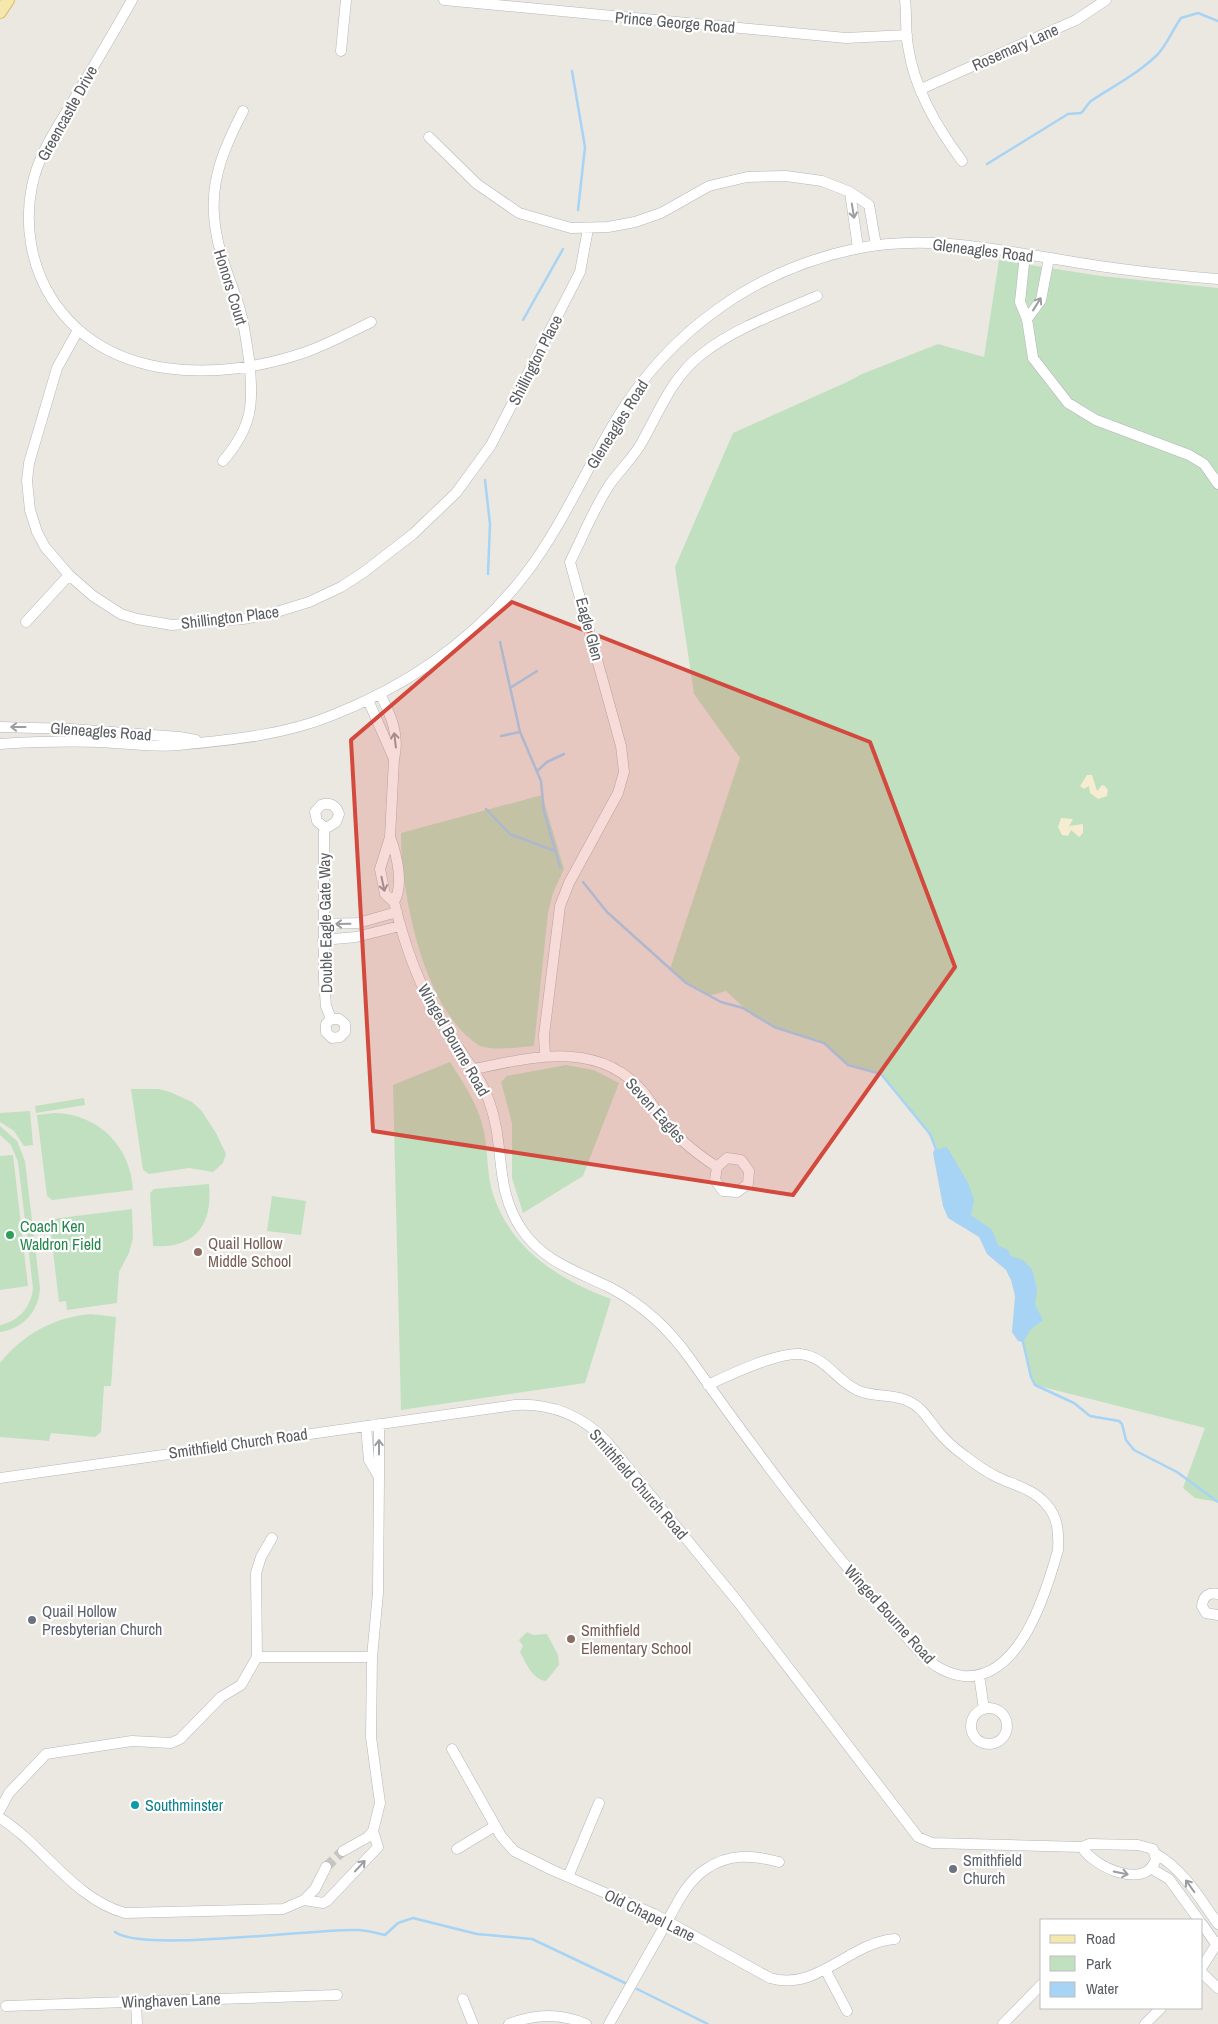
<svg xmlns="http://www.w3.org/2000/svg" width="1218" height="2024" font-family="'Archivo Narrow',sans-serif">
	<rect width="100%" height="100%" fill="#ebe8e1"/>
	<!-- green -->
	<path fill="#c0e0c0" d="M 999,260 L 1101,276 L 1218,288 L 1218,1502 L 1195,1498 L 1183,1488 L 1205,1428 L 1035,1385 C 1027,1367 1028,1347 1015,1331 L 1022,1285 L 977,1228 L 930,1134 L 881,1074 L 848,1065 L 824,1043 L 774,1027 L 753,1016 L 726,991 L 709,996 L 686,983 L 670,969 L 740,758 L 694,694 L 675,567 L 733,433 L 847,382 L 862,374 L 938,344 L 984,357 Z
		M 542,795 L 564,869 L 553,893 L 548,913 L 534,1046 C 520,1047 488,1052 477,1044 C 423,1008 401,894 401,833 Z
		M 450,1062 C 465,1085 481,1109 485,1137 C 488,1156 487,1175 493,1194 C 511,1250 560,1280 611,1299 L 585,1383 L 401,1410 L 393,1085 Z
		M 566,1065 L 594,1070 L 619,1083 L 583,1176 L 523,1213 L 512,1178 L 512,1123 L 501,1082 L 507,1076 Z
		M 131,1089 L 159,1089 L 170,1092 L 192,1102 L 201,1110 L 216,1133 L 226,1154 L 223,1163 L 213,1172 L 189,1168 L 149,1174 L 143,1170 Z
		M 84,1098 L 85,1105 L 36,1113 L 35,1106 Z
		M 30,1111 L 33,1145 L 24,1146 L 14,1131 L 0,1122 L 0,1113 Z
		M 55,1113 C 99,1114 131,1147 133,1190 L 52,1200 L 47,1196 L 37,1115 Z
		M 0,1126 L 17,1141 L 25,1161 L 40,1288 C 39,1311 23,1329 0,1332 L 0,1325 C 19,1321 31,1307 33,1288 L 18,1162 L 11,1145 L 0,1135 Z
		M 13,1155 L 28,1286 L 0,1290 L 0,1156 Z
		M 209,1184 C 213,1225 195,1249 153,1246 L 150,1193 L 154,1189 Z
		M 272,1196 L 306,1201 L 301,1235 L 267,1231 Z
		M 132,1209 L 133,1238 L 129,1253 L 119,1272 L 117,1303 L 67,1310 L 66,1301 L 59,1302 L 50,1225 L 55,1219 L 60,1218 Z
		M 91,1314 L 116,1317 L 111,1386 L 104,1386 L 101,1432 L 95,1437 L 51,1433 L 49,1441 L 0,1437 L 0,1363 C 23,1334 55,1317 91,1314 Z
		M 527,1632 L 533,1635 L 547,1634 L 558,1655 L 559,1665 L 546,1681 C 532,1679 526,1663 520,1652 L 523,1646 L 519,1640 Z"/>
	<!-- sand -->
	<path fill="#f5ecd2" d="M 1087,775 L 1092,775 L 1097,791 L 1102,785 L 1105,786 L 1108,790 L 1107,796 L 1098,799 L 1090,793 L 1089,786 L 1084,789 L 1080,786 Z
		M 1061,818 L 1073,819 L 1069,826 L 1083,824 L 1083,833 L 1079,837 L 1071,830 L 1068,836 L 1062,835 L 1058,827 Z"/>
	<!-- water -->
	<path fill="#a7d3f4" d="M 947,1147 L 968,1183 L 974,1200 L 971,1215 L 992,1230 L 998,1245 L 1008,1250 L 1011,1256 L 1023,1260 L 1032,1269 L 1037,1290 L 1035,1305 L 1043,1320 L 1030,1330 L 1023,1342 L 1018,1341 L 1012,1332 L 1015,1296 L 1011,1280 L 1006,1270 L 987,1254 L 979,1237 L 948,1218 L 943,1206 L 933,1153 L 934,1150 Z"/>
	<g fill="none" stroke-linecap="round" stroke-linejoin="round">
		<!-- stream -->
		<path stroke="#a7d3f4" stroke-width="2.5" d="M 572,71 L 585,147 L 578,210
			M 987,164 L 1068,114 L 1081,113 C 1085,110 1087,104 1091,101 C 1113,86 1138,74 1158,54 C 1168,43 1173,29 1181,18 L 1198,13 L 1218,21
			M 523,320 L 563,249
			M 485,480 L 490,524 L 488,574
			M 500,642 L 520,732 L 541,781 L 544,812 L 560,867
			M 510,688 L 537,671
			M 501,736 L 520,732
			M 537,771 L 547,762 L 564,754
			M 486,809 L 510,834 L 555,851
			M 583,882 L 607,912 L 686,983 L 721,1002 L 743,1008 L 774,1027 L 824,1043 L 848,1065 L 881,1074 L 930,1134 L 936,1149
			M 1023,1342 L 1031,1377 L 1035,1385 L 1074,1403 L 1090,1416 L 1119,1421 L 1122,1424 L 1126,1440 L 1134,1450 L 1177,1472 L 1218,1502
			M 115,1932 C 143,1953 314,1928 359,1930 C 368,1931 377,1933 385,1935 L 398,1923 L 413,1918 L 477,1934 L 532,1939 L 625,1983
			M 637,1989 L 708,2024"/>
		<!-- minor-tunnel -->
		<path stroke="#c6c5c1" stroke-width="10" stroke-dasharray="10 5" stroke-linecap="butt" d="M 326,1867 L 343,1851"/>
		<defs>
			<path id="minor" d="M 132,0 C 113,34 93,67 73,101 C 57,128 38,155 32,186 C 24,224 31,266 52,299 C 107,383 219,382 306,352 C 328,344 349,333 371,322
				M 444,0 L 846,38 L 907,35
				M 905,0 C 907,15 905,31 908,46 C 914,89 937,127 962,161
				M 341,51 L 346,0
				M 921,89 L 1076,20 L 1106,0
				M 429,137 L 477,184 L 519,213 L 571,228 L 608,227 L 635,222 L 661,213 L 709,186 L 747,177 L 786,176 L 822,181 L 850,192
				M 858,248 L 850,192 L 869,205 L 876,245
				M 1025,254 L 1020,302 L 1027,319 L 1041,300 L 1049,258
				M 1027,319 L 1033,358 L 1068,403 L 1096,420 L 1189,455 L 1204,464 L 1218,484
				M 78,330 L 57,368 L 29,463 L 27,481 L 30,510 L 37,532 L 45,547 L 69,575 L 93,596 L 121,614 L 137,619 L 172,625 L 243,619 L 270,614 L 309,602 L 341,587 L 364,572 L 413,534 L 456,493 L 491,445 L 580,272 L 588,229
				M 223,461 C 253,426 254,403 249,359 C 246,340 244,321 238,303 C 228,274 216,247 214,215 C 211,177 226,144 243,111
				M 26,622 L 69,575
				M 368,700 L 394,759 C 400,736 391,715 380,694
				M 0,727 L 71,729 L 179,737 L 196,740
				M 0,744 C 33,742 67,741 100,742 C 126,743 154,748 179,745 C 230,740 285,735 333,715 C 409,685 477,638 527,572 C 563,524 586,469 617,418 C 671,330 755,270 855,249 C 924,234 993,249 1062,260 C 1113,269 1166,275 1218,279
				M 324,827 L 317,821 L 315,812 L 321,805 C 330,802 336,805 339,814 L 336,822 L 328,827 L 324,827 L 324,981 L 326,1006 L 331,1019 L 339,1019 L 345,1024 L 345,1032 L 340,1037 L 332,1038 L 326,1032 L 326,1024 L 331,1019
				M 390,837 C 397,855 404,885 394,902 L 385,894 L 380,869 L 390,837 L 394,759
				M 394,902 C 405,946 419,987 444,1026 C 459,1051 479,1073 489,1101 C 506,1147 493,1187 522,1230 C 544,1262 576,1271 609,1287 C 642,1304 670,1330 691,1360 C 751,1445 812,1528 880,1606 C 896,1623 918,1654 936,1666 C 944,1671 954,1675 964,1676 C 1020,1680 1046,1593 1058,1550 C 1059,1533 1058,1517 1046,1504 C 1033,1489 1014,1485 997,1477 C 985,1471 975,1464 965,1456 C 955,1449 945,1440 937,1430 C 928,1419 922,1407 908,1401 C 892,1393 873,1398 857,1390 C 835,1380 827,1357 800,1354 C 777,1352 729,1375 708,1385
				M 324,924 L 358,923 L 397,912
				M 323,940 L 356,937 L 400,926
				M 545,1056 L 544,1035 L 560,906 L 569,883 L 618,793 L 624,772 L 621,746 L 570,562 C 583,536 594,508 610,484 C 620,470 634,457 642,442 C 660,410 672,377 702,354 C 735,328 778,313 817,296
				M 474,1069 C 533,1057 600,1039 645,1094 C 651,1102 656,1111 662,1119 C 677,1138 697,1154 717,1167 L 715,1180 L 723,1191 L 737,1192 L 748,1184 L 749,1171 L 741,1160 L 727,1158 L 717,1167
				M 366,1426 L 369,1460 L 379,1477 L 379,1424
				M 0,1478 L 515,1405 C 551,1403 583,1416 607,1442 L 738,1602 L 918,1837 L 932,1843 L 1082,1847 L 1089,1844 L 1138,1845 L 1153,1849 L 1156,1859 C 1146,1891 1093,1867 1082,1847
				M 1218,1594 C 1209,1592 1203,1596 1202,1606 L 1206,1613 L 1218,1615
				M 257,1657 L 256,1573 L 261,1557 L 272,1538
				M 979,1675 L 984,1709
				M971 1726a18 18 0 1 1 36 0a18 18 0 1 1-36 0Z
				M 452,1749 L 501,1836 L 514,1851 L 552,1870 L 654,1914 L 770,1978 C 817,1992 850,1942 895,1939
				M 0,1810 L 9,1793 L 46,1754 L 132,1741 L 171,1743 L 180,1739 L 221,1697 L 241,1685 L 257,1657 L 372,1657
				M 0,1818 C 43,1845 74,1899 125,1913 L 283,1909 L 304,1900
				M 373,1831 L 380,1803 L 371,1737 L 372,1657 L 378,1593 L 379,1477
				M 457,1849 L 495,1826
				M 1156,1854 C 1184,1870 1200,1899 1218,1924
				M 326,1867 L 315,1889 L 304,1900 L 323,1903 L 327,1901 L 378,1847 L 373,1831 L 368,1837 L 343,1851
				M 1152,1869 L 1169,1879 L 1199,1920
				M 568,1877 L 599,1803
				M 1202,1924 L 1216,1944
				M 1202,1967 L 1218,1942
				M 825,1969 L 847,2011
				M 1202,1973 L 1218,1988
				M 463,1999 L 473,2024
				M 136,2002 L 137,2024
				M 6,2006 L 337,1995
				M 509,2024 C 534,2014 561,2013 586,2024
				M 609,2024 C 626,1994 643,1964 660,1934 C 673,1913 684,1883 706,1869 C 729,1853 753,1855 779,1862
				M 1003,2024 L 1042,1984
				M 1145,2024 L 1161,2008"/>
			<path id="major" d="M 0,12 L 8,0"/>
		</defs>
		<!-- minor casing -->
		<use href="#minor" stroke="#b3b6ba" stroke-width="11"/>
		<!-- major casing -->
		<use href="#major" stroke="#e0bc65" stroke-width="14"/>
		<!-- minor -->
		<use href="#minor" stroke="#fff" stroke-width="10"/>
		<!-- major -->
		<use href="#major" stroke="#f5e8ac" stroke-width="12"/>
	</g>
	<!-- one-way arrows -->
	<defs><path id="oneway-shaft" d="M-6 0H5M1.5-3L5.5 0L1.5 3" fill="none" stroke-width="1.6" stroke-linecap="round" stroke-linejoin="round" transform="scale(1.25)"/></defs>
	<g stroke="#9b9da0">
		<use href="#oneway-shaft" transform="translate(853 211) rotate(81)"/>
		<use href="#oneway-shaft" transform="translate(1037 304) rotate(-58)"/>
		<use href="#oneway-shaft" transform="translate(18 727) rotate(180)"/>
		<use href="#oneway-shaft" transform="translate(395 740) rotate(-97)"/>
		<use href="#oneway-shaft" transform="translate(383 884) rotate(78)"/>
		<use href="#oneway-shaft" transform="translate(343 924) rotate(179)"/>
		<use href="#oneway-shaft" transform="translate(379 1447) rotate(-90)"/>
		<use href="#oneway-shaft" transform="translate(360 1866) rotate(-47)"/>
		<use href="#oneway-shaft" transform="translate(1121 1873) rotate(11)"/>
		<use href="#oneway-shaft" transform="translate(1190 1886) rotate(-126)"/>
	</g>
	<!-- marked area -->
	<path fill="#d3493e" fill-opacity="0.2" stroke="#d3493e" stroke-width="4" stroke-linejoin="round" d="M 512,602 L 870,742 L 955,967 L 793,1195 L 373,1131 L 351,740 Z"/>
	<!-- markers -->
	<circle fill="#2e9e5b" stroke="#fff" stroke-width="2" cx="10" cy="1235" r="5"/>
	<g fill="#8d6e63" stroke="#fff" stroke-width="2">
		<circle cx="198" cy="1252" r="5"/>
		<circle cx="571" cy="1639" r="5"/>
	</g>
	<g fill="#6b7280" stroke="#fff" stroke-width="2">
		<circle cx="32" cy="1620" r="5"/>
		<circle cx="953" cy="1869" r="5"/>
	</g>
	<circle fill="#0f9aa8" stroke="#fff" stroke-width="2" cx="135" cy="1805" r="5"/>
	<g text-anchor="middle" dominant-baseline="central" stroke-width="4.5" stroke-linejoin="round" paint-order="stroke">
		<!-- street labels -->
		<g font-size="16" fill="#595c60" stroke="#fff">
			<text transform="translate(675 22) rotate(5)">Prince George Road</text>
			<text transform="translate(1015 47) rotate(-24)">Rosemary Lane</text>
			<text transform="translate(67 113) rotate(-61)">Greencastle Drive</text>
			<text transform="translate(983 250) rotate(7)">Gleneagles Road</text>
			<text transform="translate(231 287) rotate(73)">Honors Court</text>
			<text transform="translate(535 360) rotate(-63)">Shillington Place</text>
			<text transform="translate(617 424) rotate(-58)">Gleneagles Road</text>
			<text transform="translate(230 617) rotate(-7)">Shillington Place</text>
			<text transform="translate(590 629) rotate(75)">Eagle Glen</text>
			<text transform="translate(101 731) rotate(4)">Gleneagles Road</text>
			<text transform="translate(325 923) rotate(-91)">Double Eagle Gate Way</text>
			<text transform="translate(454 1040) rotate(60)">Winged Bourne Road</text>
			<text transform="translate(656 1110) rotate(48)">Seven Eagles</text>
			<text transform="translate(238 1443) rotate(-8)">Smithfield Church Road</text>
			<text transform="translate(639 1484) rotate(49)">Smithfield Church Road</text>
			<text transform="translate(890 1614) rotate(48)">Winged Bourne Road</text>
			<text transform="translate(650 1915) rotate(26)">Old Chapel Lane</text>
			<text transform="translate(171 2000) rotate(-2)">Winghaven Lane</text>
		</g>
		<!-- leisure labels -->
		<g font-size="16" fill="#27864d" stroke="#fff" text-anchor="start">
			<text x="20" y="1226">Coach Ken<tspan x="20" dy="18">Waldron Field</tspan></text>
		</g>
		<!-- education labels -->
		<g font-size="16" fill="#785e54" stroke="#fff" text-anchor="start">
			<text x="208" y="1243">Quail Hollow<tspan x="208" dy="18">Middle School</tspan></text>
			<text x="581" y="1630">Smithfield<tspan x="581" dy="18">Elementary School</tspan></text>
		</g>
		<!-- worship labels -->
		<g font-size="16" fill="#5b616d" stroke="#fff" text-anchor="start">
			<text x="42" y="1611">Quail Hollow<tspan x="42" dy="18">Presbyterian Church</tspan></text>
			<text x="963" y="1860">Smithfield<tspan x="963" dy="18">Church</tspan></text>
		</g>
		<!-- culture labels -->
		<g font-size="16" fill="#0d838f" stroke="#fff" text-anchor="start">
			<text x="145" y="1805">Southminster</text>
		</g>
	</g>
	<!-- legend -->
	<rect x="1040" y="1919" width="162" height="90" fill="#ffffff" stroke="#bdbebf"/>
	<rect x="1050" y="1935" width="25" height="8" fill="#f5e8ac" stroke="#bdbebf"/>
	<text x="1086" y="1944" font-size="15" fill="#595c60">Road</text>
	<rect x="1050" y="1956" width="25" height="15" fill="#c0e0c0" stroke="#bdbebf"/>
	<text x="1086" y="1969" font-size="15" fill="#595c60">Park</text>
	<rect x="1050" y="1982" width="25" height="15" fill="#a7d3f4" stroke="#bdbebf"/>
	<text x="1086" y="1994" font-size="15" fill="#595c60">Water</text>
</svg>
